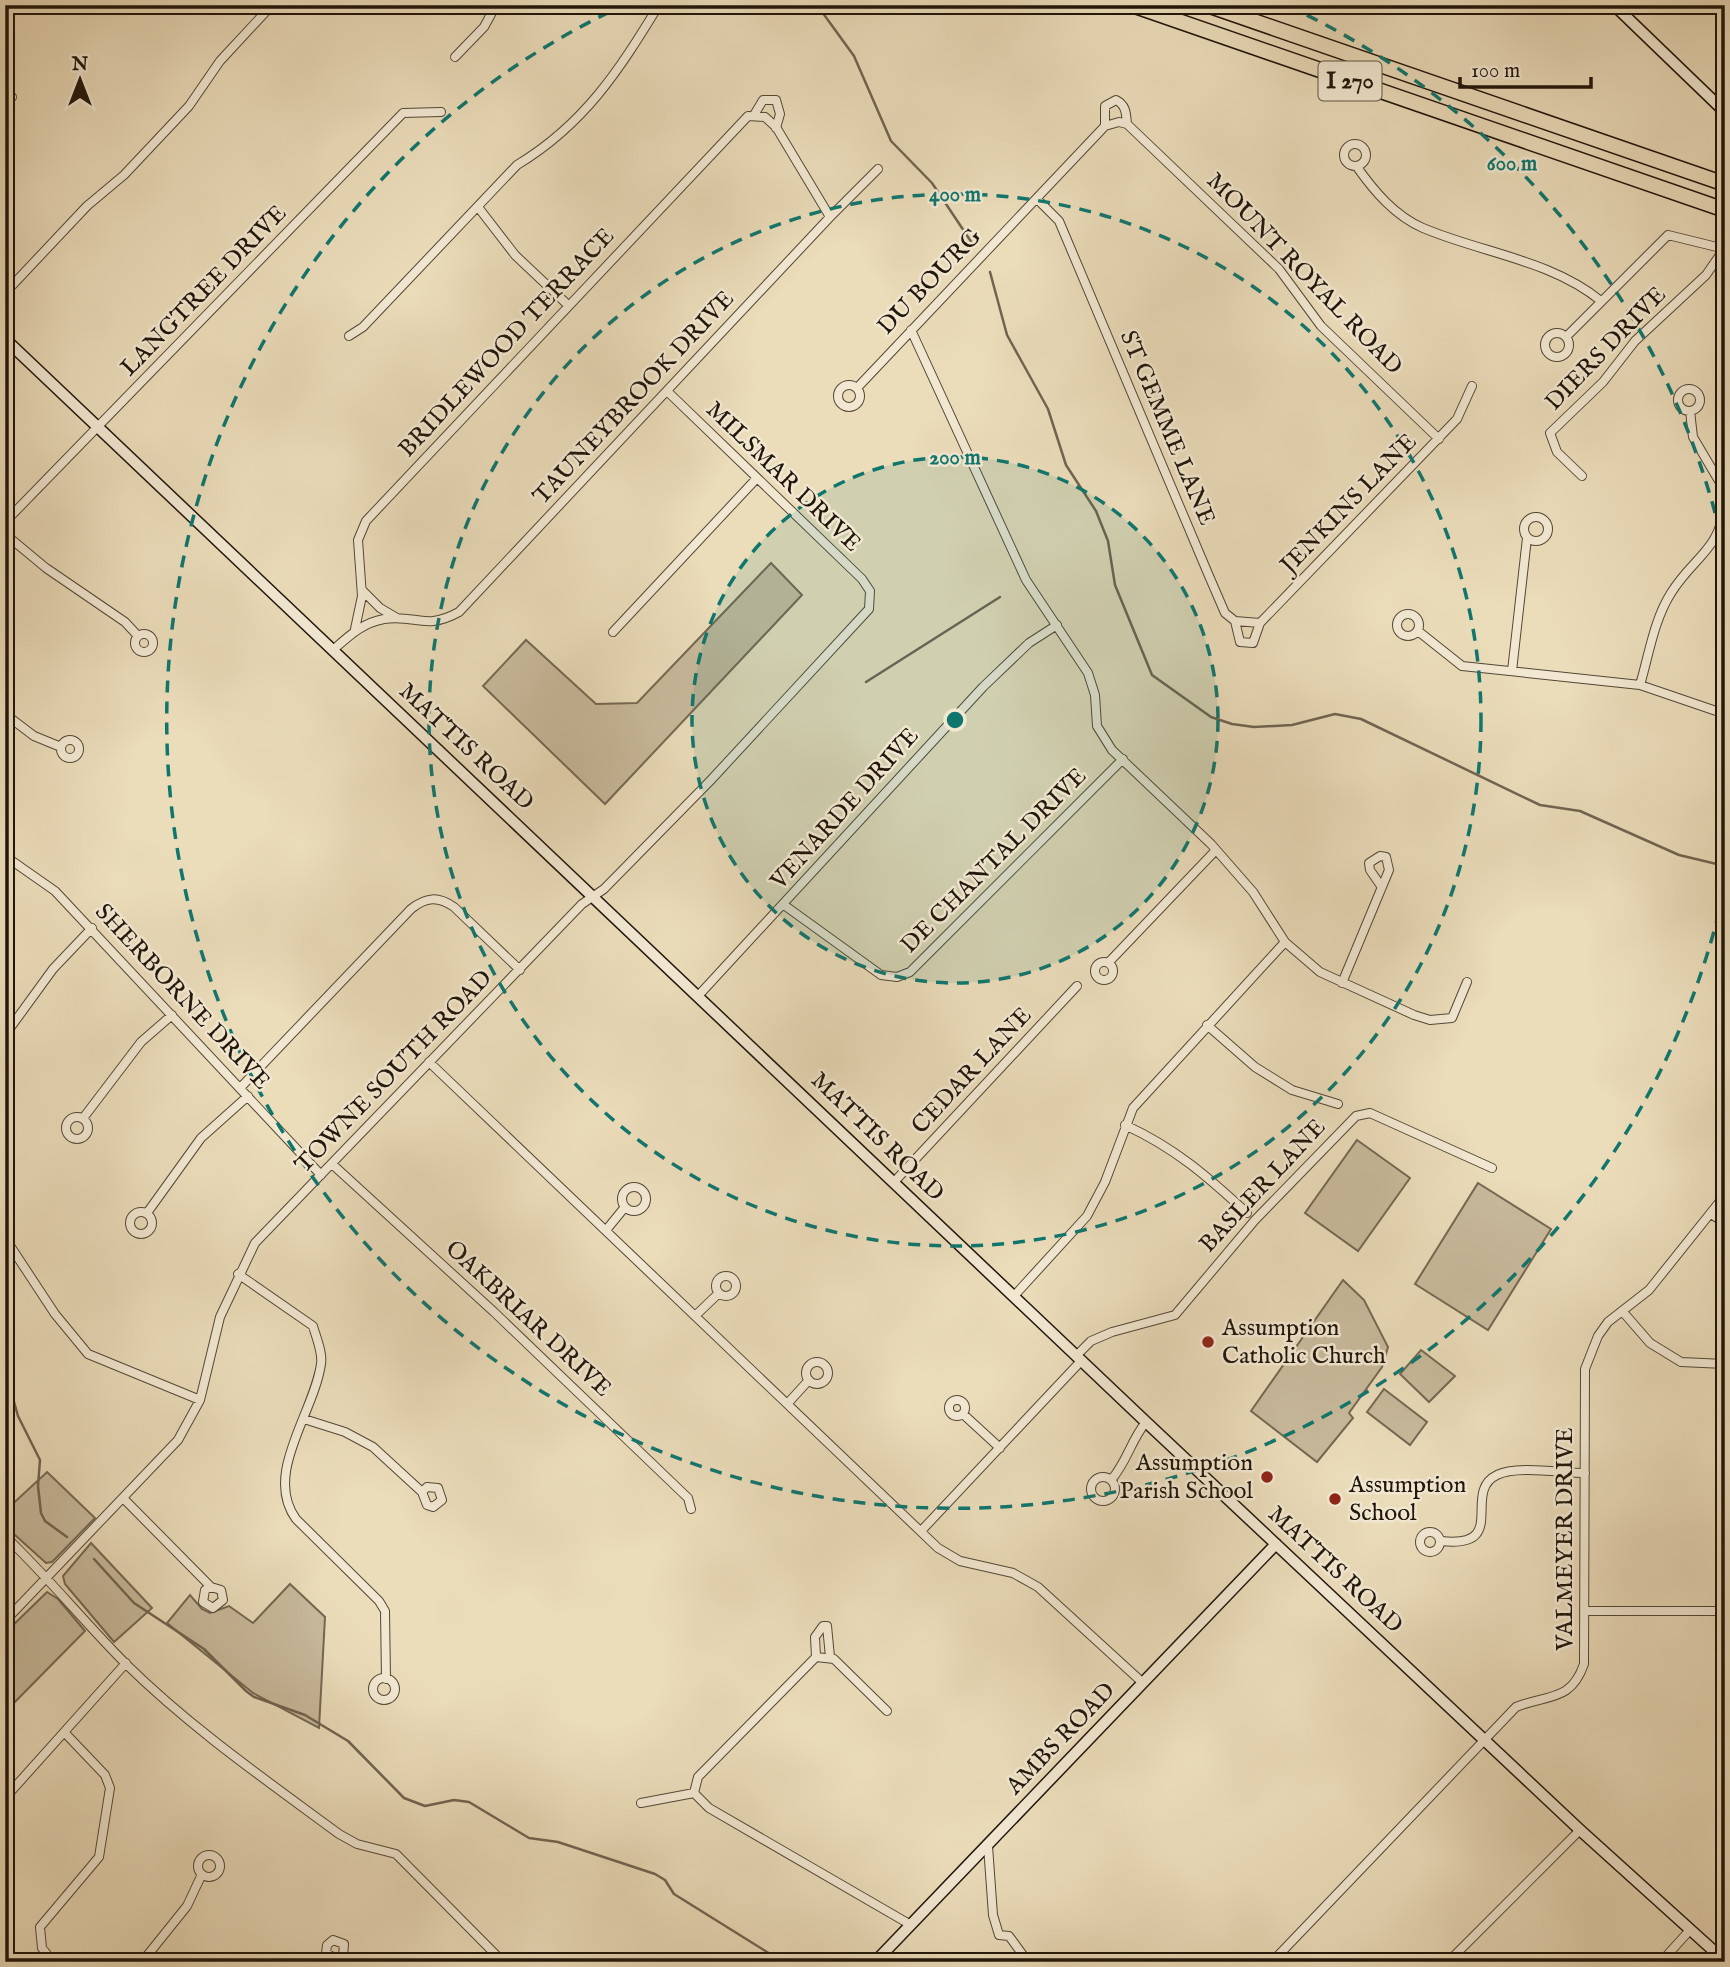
<svg xmlns="http://www.w3.org/2000/svg" width="1730" height="1967" font-family="'IM FELL English',serif">
	<rect width="100%" height="100%" fill="#ebdcba"/>
	<filter id="stains"><feTurbulence type="fractalNoise" baseFrequency=".00286" numOctaves="4"/><feColorMatrix values="0 0 0 0 .2 0 0 0 0 .09 0 0 0 0 .02 0 0 0 .5 -.17"/></filter>
	<radialGradient id="worn" r=".72"><stop offset=".6" stop-color="#630" stop-opacity="0"/><stop offset="1" stop-color="#630" stop-opacity=".3"/></radialGradient>
	<!-- green -->
	<path fill="#c8ba9c" stroke="#746853" stroke-width="2" d="M 771,563 L 802,595 L 605,804 L 483,686 L 526,640 L 596,704 L 637,703 Z
		M 1357,1140 L 1410,1178 L 1358,1251 L 1305,1213 Z
		M 1478,1183 L 1551,1229 L 1488,1330 L 1415,1284 Z
		M 1343,1280 L 1364,1300 L 1388,1347 L 1382,1367 L 1349,1413 L 1353,1418 L 1317,1462 L 1251,1411 Z
		M 1421,1350 L 1455,1376 L 1429,1402 L 1400,1374 Z
		M 1384,1389 L 1427,1422 L 1410,1445 L 1367,1412 Z
		M 47,1472 L 95,1518 L 52,1562 L 46,1563 L 5,1526 L 5,1511 Z
		M 91,1543 L 152,1608 L 114,1642 L 65,1584 L 63,1576 Z
		M 290,1584 L 325,1617 L 319,1728 L 253,1693 L 167,1623 L 190,1595 L 202,1609 L 210,1613 L 229,1606 L 253,1623 Z
		M 47,1592 L 58,1599 L 85,1631 L 5,1712 L 5,1633 Z"/>
	<g fill="none" stroke-linecap="round" stroke-linejoin="round">
		<!-- stream -->
		<path stroke="#706450" stroke-width="2.5" d="M 817,5 L 854,56 L 891,141 L 932,183 L 972,243
			M 990,272 L 1007,335 L 1048,409 L 1066,465 L 1096,511 L 1108,541 L 1115,585 L 1152,675 L 1211,717 L 1232,724 L 1254,727 L 1292,725 L 1335,714 L 1361,719 L 1540,805 L 1580,811 L 1679,855 L 1725,866
			M 866,682 L 1000,597
			M 5,1370 L 18,1416 L 40,1460 L 38,1486 L 41,1513 L 45,1521 L 67,1537
			M 94,1559 L 134,1603 L 204,1649 L 246,1691 L 254,1697 L 305,1715 L 348,1741 L 404,1798 L 425,1806 L 454,1800 L 469,1802 L 529,1838 L 558,1842 L 655,1874 L 665,1880 L 674,1894 L 783,1962"/>
		<defs>
			<path id="street" d="M 455,57 L 484,27 L 496,5
				M 5,104 L 12,97
				M 754,115 L 763,100 L 776,100 L 780,114 L 776,128
				M 1105,126 L 1119,122 L 1127,124 L 1279,269 L 1321,326 L 1439,439
				M1344 155a11 11 0 1 1 22 0a11 11 0 1 1-22 0Z
				M 1357,167 C 1374,191 1395,216 1423,228 C 1482,253 1551,260 1601,301
				M 1037,199 L 1059,221 L 1209,576 L 1225,613 L 1235,621 L 1240,642 L 1253,643 L 1260,623
				M 478,207 L 515,255 L 568,305
				M 5,293 L 87,206 L 124,175 L 189,106 L 220,61 L 272,5
				M 911,330 L 1026,580 L 1088,673 L 1095,695 L 1097,726 L 1112,750 L 1211,844 L 1253,892 L 1285,942 L 1320,972 L 1414,1015 L 1430,1020 L 1452,1018 L 1467,982
				M1545 345a12 12 0 1 1 24 0a12 12 0 1 1-24 0Z
				M 349,336 L 363,327 L 517,165 C 585,124 619,70 659,5
				M 1566,337 L 1668,235 L 1725,249
				M838 396a11 11 0 1 1 22 0a11 11 0 1 1-22 0Z
				M 857,388 L 1105,126 L 1105,106 L 1116,100 C 1126,105 1126,113 1127,124
				M1678 400a11 11 0 1 1 22 0a11 11 0 1 1-22 0Z
				M 1690,411 L 1693,437 L 1722,486 L 1725,503
				M 5,420 L 5,432
				M 1582,476 L 1557,452 L 1550,433 L 1603,382 L 1635,341 L 1706,275 L 1724,249
				M1524 529a12 12 0 1 1 24 0a12 12 0 1 1-24 0Z
				M 5,522 L 403,113 L 441,112
				M 5,534 L 46,568 L 125,622 L 138,636
				M 362,590 L 380,608 L 397,618
				M1397 625a11 11 0 1 1 22 0a11 11 0 1 1-22 0Z
				M 1235,621 L 1260,623 L 1457,419 L 1472,386
				M 355,629 L 362,596 L 358,540 L 366,521 L 748,116 L 765,117 L 776,127 L 830,217
				M 1418,631 L 1462,666 L 1640,685 L 1725,714
				M 613,632 L 757,478
				M135 643a9 9 0 1 1 18 0a9 9 0 1 1-18 0Z
				M 333,650 C 349,636 362,623 384,619 C 417,614 424,631 459,612 L 830,217 L 878,169
				M 1512,671 L 1527,538
				M 1640,685 C 1649,654 1654,620 1671,593 C 1694,556 1720,551 1725,503
				M 5,714 L 34,736 L 61,747
				M61 749a9 9 0 1 1 18 0a9 9 0 1 1-18 0Z
				M 5,856 L 55,891 L 321,1175
				M 784,905 L 881,975 L 897,977 L 910,972 L 1123,759
				M1095 971a9 9 0 1 1 18 0a9 9 0 1 1-18 0Z
				M 1109,962 L 1216,850
				M 1342,983 L 1389,870 L 1386,857 L 1380,856 L 1369,863 L 1370,870 L 1381,886
				M 698,996 L 983,687 L 1029,643 L 1057,625
				M 1207,1025 L 1255,1067 L 1292,1090 L 1338,1104
				M 5,1035 L 53,969 L 92,928
				M 429,1062 L 938,1548 L 960,1561 L 1013,1573 L 1038,1587 L 1143,1683
				M 241,1087 L 411,909 C 426,897 438,896 454,907 L 520,970
				M66 1128a11 11 0 1 1 22 0a11 11 0 1 1-22 0Z
				M 84,1117 L 141,1042 L 172,1015
				M 1125,1125 C 1175,1148 1207,1176 1247,1213
				M 1724,1126 L 1725,1127
				M 332,1164 L 494,1312 L 688,1498 L 691,1509
				M 894,1182 L 1077,986
				M622 1199a12 12 0 1 1 24 0a12 12 0 1 1-24 0Z
				M130 1223a11 11 0 1 1 22 0a11 11 0 1 1-22 0Z
				M 147,1213 L 201,1138 L 248,1096
				M 1711,1214 L 1725,1223
				M 607,1229 L 625,1207
				M 5,1238 L 55,1314 L 88,1354 L 200,1400
				M 238,1274 L 313,1326 C 316,1337 323,1353 321,1364 C 314,1413 263,1474 296,1519 L 379,1601 L 385,1611 L 386,1679
				M716 1286a10 10 0 1 1 20 0a10 10 0 1 1-20 0Z
				M 1014,1296 L 1087,1216 L 1105,1182 L 1133,1108 L 1285,942
				M 1623,1312 L 1650,1343 L 1681,1362 L 1725,1364
				M 696,1315 L 719,1293
				M 1077,1355 L 1091,1341 L 1112,1332 L 1175,1315 L 1255,1220 L 1356,1116 L 1370,1113 L 1492,1168
				M806 1373a11 11 0 1 1 22 0a11 11 0 1 1-22 0Z
				M949 1408a8 8 0 1 1 16 0a8 8 0 1 1-16 0Z
				M 788,1403 L 809,1380
				M 963,1414 L 1000,1448
				M 304,1419 L 345,1432 L 373,1447 L 422,1492 L 427,1505 L 433,1507 L 442,1500 L 438,1488 L 427,1487 L 422,1492
				M1091 1489a12 12 0 1 1 24 0a12 12 0 1 1-24 0Z
				M 1111,1480 C 1127,1462 1131,1440 1146,1422
				M 124,1499 L 211,1587 L 221,1590 L 223,1600 L 213,1608 L 203,1602 L 205,1590 L 211,1587
				M 922,1530 L 1082,1360
				M1420 1542a10 10 0 1 1 20 0a10 10 0 1 1-20 0Z
				M 5,1536 C 48,1577 85,1623 126,1664 C 191,1728 266,1780 339,1834 L 357,1844 L 396,1854 L 503,1962
				M 1441,1541 C 1510,1549 1461,1492 1497,1475 C 1516,1465 1562,1473 1585,1473
				M 1584,1611 L 1725,1611
				M 5,1621 L 178,1440 L 200,1400 L 220,1317 L 255,1243 L 582,904 L 604,889 L 710,781 L 869,609 L 870,591 L 862,579 L 668,392
				M 816,1657 L 815,1637 L 823,1626 L 827,1626 L 830,1657
				M373 1689a11 11 0 1 1 22 0a11 11 0 1 1-22 0Z
				M 694,1793 L 698,1777 L 816,1657 L 834,1659 L 887,1711
				M 5,1798 L 126,1663
				M 641,1803 L 694,1793 L 709,1808 L 911,1925
				M 988,1846 L 993,1915 L 999,1935 L 1009,1936 L 1028,1962
				M198 1866a11 11 0 1 1 22 0a11 11 0 1 1-22 0Z
				M 338,1959 L 343,1956 L 344,1944 L 333,1940 L 327,1945 L 326,1953 L 342,1962
				M 53,1962 L 42,1948 L 40,1927 L 99,1857 L 110,1788 L 105,1775 L 65,1733
				M 142,1962 L 187,1906 L 202,1874
				M 1272,1962 L 1516,1707 C 1548,1694 1571,1702 1584,1664 L 1585,1369 L 1598,1336 L 1608,1322 L 1649,1290 L 1725,1195
				M 1448,1962 L 1580,1830
				M 1661,1962 L 1689,1931"/>
			<path id="secondary" d="M 1614,5 L 1725,112
				M 5,339 L 1146,1422 L 1580,1830 L 1725,1961
				M 875,1962 L 1276,1544"/>
			<path id="highway" d="M 1132,5 L 1725,210
				M 1207,5 L 1725,184"/>
		</defs>
		<!-- street casing -->
		<use href="#street" stroke="#524736" stroke-width="10"/>
		<!-- secondary casing -->
		<use href="#secondary" stroke="#1f150a" stroke-width="13"/>
		<!-- highway casing -->
		<use href="#highway" stroke="#1f150a" stroke-width="17"/>
		<!-- street -->
		<use href="#street" stroke="#f2e8d2" stroke-width="8"/>
		<!-- secondary -->
		<use href="#secondary" stroke="#f2e8d2" stroke-width="10"/>
		<!-- highway -->
		<use href="#highway" stroke="#ebdcba" stroke-width="14"/>
	</g>
	<!-- distance rings -->
	<circle cx="955" cy="720" r="263" fill="#0f766e" fill-opacity=".12"/>
	<g fill="none" stroke="#0f766e" stroke-width="3.5" stroke-dasharray="12 9">
		<circle cx="955" cy="720" r="263"/>
		<circle cx="955" cy="720" r="526"/>
		<path d="M1724 891A788 788 0 1 1 622 6M1288 6A788 788 0 0 1 1724 549"/>
	</g>
	<!-- markers -->
	<g fill="#8f2418" stroke="#f2e8d2" stroke-width="2.5">
		<circle cx="1208" cy="1342" r="7"/>
		<circle cx="1267" cy="1477" r="7"/>
		<circle cx="1335" cy="1499" r="7"/>
	</g>
	<g text-anchor="middle" dominant-baseline="central" stroke-width="5" stroke-linejoin="round" paint-order="stroke">
		<!-- shield labels -->
		<rect fill="#f2e8d2" stroke="#5e5446" stroke-width="2" x="1318.5" y="61.5" width="63" height="39" rx="5"/>
		<g font-size="23" font-weight="bold" fill="#1f150a">
			<text x="1350" y="81">I 270</text>
		</g>
		<!-- street labels -->
		<g font-size="24" fill="#1f150a" stroke="#f2e8d2">
			<text transform="translate(1304 274) rotate(46)">MOUNT ROYAL ROAD</text>
			<text transform="translate(930 282) rotate(-46)">DU BOURG</text>
			<text transform="translate(204 291) rotate(-46)">LANGTREE DRIVE</text>
			<text transform="translate(507 343) rotate(-47)">BRIDLEWOOD TERRACE</text>
			<text transform="translate(1606 349) rotate(-46)">DIERS DRIVE</text>
			<text transform="translate(634 398) rotate(-47)">TAUNEYBROOK DRIVE</text>
			<text transform="translate(1167 428) rotate(67)">ST GEMME LANE</text>
			<text transform="translate(783 477) rotate(44)">MILSMAR DRIVE</text>
			<text transform="translate(1349 504) rotate(-46)">JENKINS LANE</text>
			<text transform="translate(466 747) rotate(43)">MATTIS ROAD</text>
			<text transform="translate(845 809) rotate(-48)">VENARDE DRIVE</text>
			<text transform="translate(994 861) rotate(-45)">DE CHANTAL DRIVE</text>
			<text transform="translate(182 997) rotate(47)">SHERBORNE DRIVE</text>
			<text transform="translate(972 1071) rotate(-47)">CEDAR LANE</text>
			<text transform="translate(394 1072) rotate(-46)">TOWNE SOUTH ROAD</text>
			<text transform="translate(877 1137) rotate(44)">MATTIS ROAD</text>
			<text transform="translate(1263 1186) rotate(-47)">BASLER LANE</text>
			<text transform="translate(528 1319) rotate(43)">OAKBRIAR DRIVE</text>
			<text transform="translate(1565 1539) rotate(-90)">VALMEYER DRIVE</text>
			<text transform="translate(1335 1570) rotate(43)">MATTIS ROAD</text>
			<text transform="translate(1061 1739) rotate(-46)">AMBS ROAD</text>
		</g>
		<!-- poi labels -->
		<g font-size="24" fill="#1f150a" stroke="#f2e8d2" text-anchor="start">
			<text x="1222" y="1328">Assumption<tspan x="1222" dy="28">Catholic Church</tspan></text>
			<text x="1253" y="1463" text-anchor="end">Assumption<tspan x="1253" dy="28">Parish School</tspan></text>
			<text x="1349" y="1485">Assumption<tspan x="1349" dy="28">School</tspan></text>
		</g>
	</g>
	<circle cx="955" cy="720" r="10" fill="#0f766e" stroke="#f2e8d2" stroke-width="3.5"/>
	<g font-size="21" text-anchor="middle" font-weight="bold" fill="#0f766e" stroke="#f2e8d2" stroke-width="5" stroke-linejoin="round" paint-order="stroke">
		<text x="1512" y="170">600 m</text>
		<text x="955" y="201">400 m</text>
		<text x="955" y="464">200 m</text>
	</g>
	<!-- margin -->
	<rect width="1730" height="1967" fill="none" stroke="#ebdcba" stroke-width="28"/>
	<rect x="7" y="7" width="1716" height="1953" fill="none" stroke="#1f150a" stroke-width="3.5"/>
	<rect x="14" y="14" width="1702" height="1939" fill="none" stroke="#1f150a" stroke-width="2"/>
	<!-- north arrow -->
	<g transform="translate(80 80)" stroke="#f2e8d2" stroke-width="5" paint-order="stroke">
	<path d="M0-5L12 26L0 18L-12 26Z" fill="#1f150a"/>
	<text y="-10" font-size="19" font-weight="bold" text-anchor="middle" fill="#1f150a">N</text>
	</g>
	<!-- scale -->
	<path d="M1460 77v10h131v-10" fill="none" stroke="#1f150a" stroke-width="3.5"/>
	<text x="1471" y="77" font-size="21" fill="#1f150a" stroke="#f2e8d2" stroke-width="5" paint-order="stroke">100 m</text>
	<rect width="100%" height="100%" filter="url(#stains)"/>
	<rect width="100%" height="100%" fill="url(#worn)"/>
</svg>
